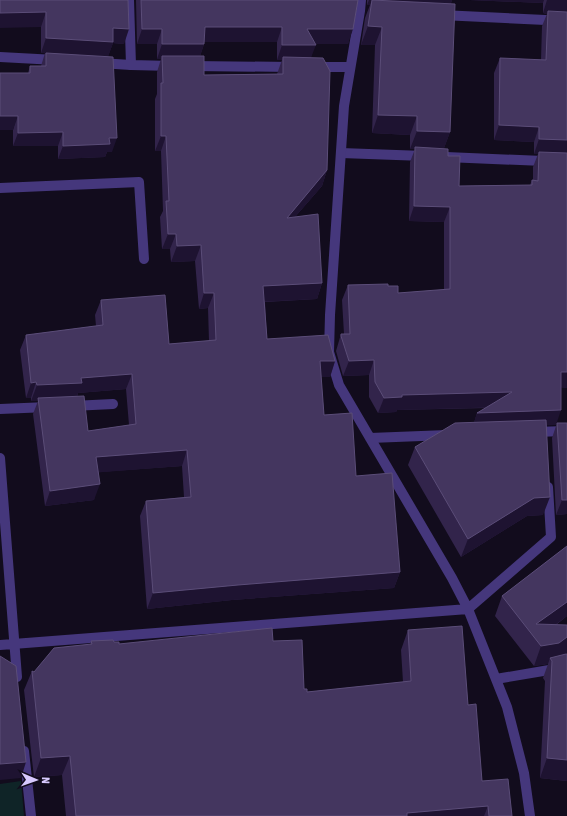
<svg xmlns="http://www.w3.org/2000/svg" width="567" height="816" font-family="'Asap Condensed',sans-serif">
	<rect width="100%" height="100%" fill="#120c1d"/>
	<!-- green -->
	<path fill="#0f2427" d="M 21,781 L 24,816 L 0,816 L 0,784 Z"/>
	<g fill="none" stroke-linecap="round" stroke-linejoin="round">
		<!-- service -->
		<path stroke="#45377c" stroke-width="10" d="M 129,0 L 131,65
			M 441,15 L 567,21
			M 341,153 L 424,156
			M 446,157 L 567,162
			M 0,188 L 139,182 L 144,259
			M 72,406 L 113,404
			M 0,409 L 48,407"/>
		<!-- minor -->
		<path stroke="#45377c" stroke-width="10" d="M 361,0 L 360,11 L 344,106 L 330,315 L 329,352 L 339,385 L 452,578 L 468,609 L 507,707 L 524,773 L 530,816
			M 0,57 L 56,60
			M 100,63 L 131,65 L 172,66
			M 192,66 L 292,67
			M 316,67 L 350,67
			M 533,432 L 567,431
			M 370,438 L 447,435
			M 0,458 L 17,677
			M 0,645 L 468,609 L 551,537 L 548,487
			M 496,679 L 555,669 L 567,659
			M 24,751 L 31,816"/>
	</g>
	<!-- wall -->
	<path fill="#32244b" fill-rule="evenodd" d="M 0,0 L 128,0 L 124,44 L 113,43 L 108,56 L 112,152 L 107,152 L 105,157 L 58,159 L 58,146 L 13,146 L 13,130 L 28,73 L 30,66 L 41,66 L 45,53 L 41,53 L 41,27 Z
		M 136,0 L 358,0 L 348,44 L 315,44 L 311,57 L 327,170 L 322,186 L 295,217 L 322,283 L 317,299 L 265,302 L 267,339 L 335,361 L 330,377 L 321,377 L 324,415 L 356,476 L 400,572 L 394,588 L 232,600 L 147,609 L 140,516 L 146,501 L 184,497 L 182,466 L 99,472 L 94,500 L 45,506 L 33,414 L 38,401 L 31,401 L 31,398 L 26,398 L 20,350 L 26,335 L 96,326 L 95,315 L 101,300 L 169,344 L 209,341 L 208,308 L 199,309 L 195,261 L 171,262 L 170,249 L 162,249 L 160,217 L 163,211 L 161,151 L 155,151 L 155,99 L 157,94 L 157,72 L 161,59 L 157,59 L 157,44 L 137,44 ZM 204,42 L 277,42 L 277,60 L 282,60 L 277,74 L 204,75 L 200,56 L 204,44 ZM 126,389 L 129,425 L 88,431 L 77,397 L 78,393 Z
		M 367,0 L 452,0 L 451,3 L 450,132 L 444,148 L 448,156 L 459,186 L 530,185 L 532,180 L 533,180 L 533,167 L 538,154 L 534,154 L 534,142 L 494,140 L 494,73 L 500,58 L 541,60 L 542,26 L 547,14 L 543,13 L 543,3 L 470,0 L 567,0 L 567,388 L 561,387 L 556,425 L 546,425 L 543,515 L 527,516 L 461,557 L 408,465 L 415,447 L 474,423 L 477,413 L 486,408 L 397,410 L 396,412 L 378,413 L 369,397 L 369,375 L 343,376 L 336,351 L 341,334 L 344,334 L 342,300 L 348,285 L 388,286 L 398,293 L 444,290 L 444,222 L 409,221 L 410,162 L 415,149 L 410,149 L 410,135 L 372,133 L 375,45 L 361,45 L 365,18 L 370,5 L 367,5 Z
		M 557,423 L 567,423 L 567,514 L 556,515 L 552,438 Z
		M 567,546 L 567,616 L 556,625 L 566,653 L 563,655 L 567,654 L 567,781 L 540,778 L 545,681 L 543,678 L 548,664 L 534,666 L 495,616 L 502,596 Z
		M 408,630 L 468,705 L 482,781 L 512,816 L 66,816 L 62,775 L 34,777 L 24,690 L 32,671 L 34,672 L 90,645 L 91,641 L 114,642 L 119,644 L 273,641 L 304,689 L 307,692 L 403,682 L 401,650 Z"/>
	<!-- shaded-wall -->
	<path fill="#1e1331" d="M 369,0 L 372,0 L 370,5 L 367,5 Z
		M 372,0 L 452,0 L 449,9 Z
		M 470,0 L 544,0 L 543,3 Z
		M 547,0 L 567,0 L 567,15 L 548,11 L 547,14 L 543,13 Z
		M 46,12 L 41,27 L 0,28 L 0,13 Z
		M 368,26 L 382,27 L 375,45 L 361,45 Z
		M 205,27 L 282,27 L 277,42 L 199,42 Z
		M 113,28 L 129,29 L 124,44 L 113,43 L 108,57 L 41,53 L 46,38 Z
		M 142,29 L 162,29 L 157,44 L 137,44 Z
		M 307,29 L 353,29 L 348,44 L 301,44 Z
		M 162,44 L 204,44 L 199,59 L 162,56 L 161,59 L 157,59 Z
		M 282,45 L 316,45 L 310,60 L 283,57 L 282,60 L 277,60 Z
		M 378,115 L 417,116 L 410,135 L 372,133 Z
		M 0,116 L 18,116 L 13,130 L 0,130 Z
		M 499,125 L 539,127 L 534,142 L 494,140 Z
		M 417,131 L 450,132 L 443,151 L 415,147 L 415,149 L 410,149 Z
		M 63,132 L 58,146 L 13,146 L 18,133 Z
		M 161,136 L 166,136 L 161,151 L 155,151 Z
		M 109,138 L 117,138 L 112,152 L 107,152 L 105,157 L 58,159 L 63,146 Z
		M 539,139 L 567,140 L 567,156 L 539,152 L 538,154 L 534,154 Z
		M 327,170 L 322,186 L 281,233 L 287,218 Z
		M 414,206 L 450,207 L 444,222 L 409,221 Z
		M 168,234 L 176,234 L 170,249 L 162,249 Z
		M 201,245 L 195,261 L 171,262 L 177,246 Z
		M 322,283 L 317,299 L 258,302 L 263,286 Z
		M 204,293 L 214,293 L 208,308 L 199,309 Z
		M 374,360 L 369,375 L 343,376 L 349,361 Z
		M 320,361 L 335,361 L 330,377 L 315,377 Z
		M 561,372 L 567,372 L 567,388 L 556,387 Z
		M 132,374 L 126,389 L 78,393 L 76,399 L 38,398 L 38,401 L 31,401 L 37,385 L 81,378 Z
		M 36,382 L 31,398 L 26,398 L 31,383 Z
		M 512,392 L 507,407 L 397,410 L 396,412 L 378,413 L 384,398 L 402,395 Z
		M 561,410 L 556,425 L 472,428 L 477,413 Z
		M 187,450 L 182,466 L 91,473 L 96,457 Z
		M 100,484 L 94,500 L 45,506 L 50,491 Z
		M 550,497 L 543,515 L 527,516 L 461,557 L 468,539 L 534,498 Z
		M 562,500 L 567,500 L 567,514 L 556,515 Z
		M 400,572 L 394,588 L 232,600 L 147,609 L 153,593 L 238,585 Z
		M 567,602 L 567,616 L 536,639 L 536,624 Z
		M 567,637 L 567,653 L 566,653 L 552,663 L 552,661 L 550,658 L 548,664 L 534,666 L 541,646 Z
		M 70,756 L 62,775 L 34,777 L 41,758 Z
		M 547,758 L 567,760 L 567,781 L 540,778 Z
		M 26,762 L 21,778 L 0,780 L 0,764 Z
		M 488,806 L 484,816 L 406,816 L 407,813 Z"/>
	<!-- building -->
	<path fill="#44365f" stroke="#5b4d78" d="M 0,0 L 128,0 L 129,29 L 113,28 L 113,42 L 46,38 L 46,12 L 0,13 Z
		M 141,0 L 358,0 L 353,29 L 307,29 L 316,45 L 282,45 L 282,27 L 205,27 L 204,44 L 162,44 L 162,29 L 142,29 Z
		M 372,0 L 455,4 L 450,132 L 417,131 L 417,116 L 378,115 L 382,27 L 368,26 Z
		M 548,11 L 567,12 L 567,140 L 539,139 L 539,127 L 499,125 L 500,58 L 546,60 Z
		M 46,53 L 113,57 L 117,138 L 109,138 L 110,144 L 63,146 L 63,132 L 18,133 L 18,116 L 0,116 L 0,73 L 30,73 L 30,66 L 46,66 Z
		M 162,56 L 204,56 L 204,75 L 283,74 L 283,57 L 323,58 L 330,71 L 327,170 L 287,218 L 318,214 L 322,283 L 263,286 L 267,339 L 328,335 L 335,361 L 320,361 L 324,415 L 352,413 L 356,476 L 392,473 L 400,572 L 238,585 L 153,593 L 146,501 L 191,497 L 187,450 L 96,457 L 100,484 L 50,491 L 38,398 L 84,396 L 88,431 L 136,424 L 132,374 L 81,378 L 82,383 L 37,385 L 36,382 L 31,383 L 26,335 L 103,325 L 101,300 L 165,295 L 169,344 L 216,340 L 214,293 L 204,293 L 201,245 L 177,246 L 176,234 L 168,234 L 166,201 L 169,201 L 166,136 L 161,136 L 161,83 L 163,83 Z
		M 415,147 L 448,149 L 448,156 L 460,156 L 459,186 L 532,185 L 532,180 L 538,181 L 539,152 L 567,153 L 567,372 L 561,372 L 561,410 L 477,413 L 512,392 L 402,395 L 402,397 L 384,398 L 375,382 L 374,360 L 349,361 L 341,336 L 341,334 L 350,334 L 348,285 L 388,284 L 388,286 L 398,286 L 398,293 L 450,289 L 450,207 L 414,206 Z
		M 546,420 L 550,497 L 534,498 L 468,539 L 415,447 L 455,423 Z
		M 557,423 L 567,423 L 567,500 L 562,500 Z
		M 567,546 L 567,602 L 536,624 L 567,625 L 567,637 L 559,643 L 541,646 L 502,596 Z
		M 462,626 L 468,705 L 476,704 L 482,781 L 508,779 L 512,816 L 489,816 L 488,806 L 407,813 L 407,816 L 76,816 L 70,756 L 41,758 L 32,671 L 34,672 L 54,648 L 92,644 L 91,641 L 113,640 L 114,642 L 119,642 L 119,644 L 272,628 L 273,641 L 302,640 L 304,689 L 307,689 L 307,692 L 411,681 L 408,630 Z
		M 566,654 L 567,654 L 567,760 L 547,758 L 552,661 L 550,658 Z
		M 0,656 L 16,666 L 26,762 L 0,764 Z"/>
	<!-- north arrow -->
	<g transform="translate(36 780) rotate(92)" stroke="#120c1d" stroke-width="3" paint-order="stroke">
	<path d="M0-3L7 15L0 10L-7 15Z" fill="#d7c9fe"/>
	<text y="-6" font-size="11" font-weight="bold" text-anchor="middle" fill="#d7c9fe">N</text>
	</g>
</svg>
